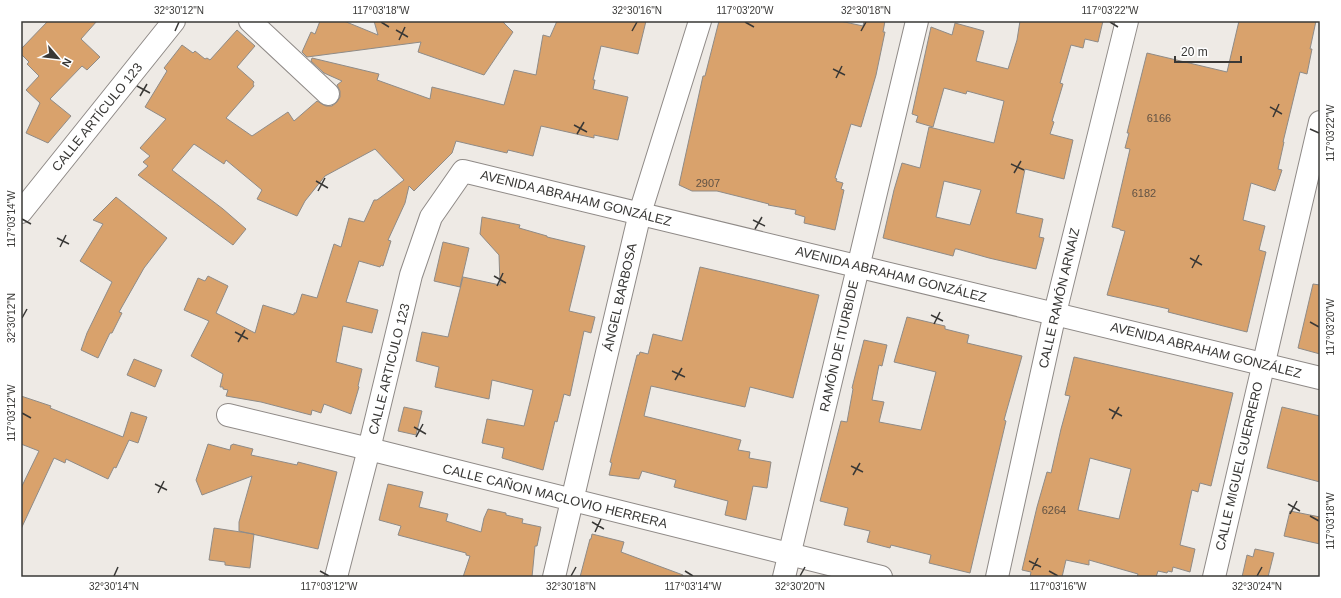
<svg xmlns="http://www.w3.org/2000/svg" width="1341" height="598" font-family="Arial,sans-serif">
	<rect width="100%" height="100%" fill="#eeeae5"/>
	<!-- building -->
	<path fill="#d9a26c" stroke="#8f8b87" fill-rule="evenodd" d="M 48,21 L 97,21 L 81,39 L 100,57 L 87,70 L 82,66 L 50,99 L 71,116 L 48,143 L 26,133 L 40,103 L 26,90 L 39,76 L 27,64 L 29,62 L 21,54 L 21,49 Z
		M 320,21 L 344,21 L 378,35 L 374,21 L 502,21 L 513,32 L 484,75 L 418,52 L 421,42 L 307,57 L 302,52 L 311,32 L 315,34 Z
		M 557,21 L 646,21 L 638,54 L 601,46 L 593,80 L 595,80 L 593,89 L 628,97 L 618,140 L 594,135 L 594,138 L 541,126 L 533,156 L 508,150 L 507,153 L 456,141 L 452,153 L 414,191 L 409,186 L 405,203 L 388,240 L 391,241 L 383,266 L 381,265 L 380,267 L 359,261 L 346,302 L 378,310 L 372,333 L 343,326 L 336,362 L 362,369 L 358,386 L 359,387 L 351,414 L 324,404 L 321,413 L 312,410 L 311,415 L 261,402 L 226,396 L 228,390 L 223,389 L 223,387 L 220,387 L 223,374 L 191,356 L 209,321 L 184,310 L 198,278 L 205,281 L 208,276 L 228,286 L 216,313 L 255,333 L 263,305 L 294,315 L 294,313 L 296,313 L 302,294 L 317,298 L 334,244 L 341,247 L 349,218 L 364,222 L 374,200 L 377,200 L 404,180 L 375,149 L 325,176 L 305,201 L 297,216 L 257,199 L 262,190 L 226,160 L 224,164 L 194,144 L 172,170 L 223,209 L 246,229 L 233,245 L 138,175 L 148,166 L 143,162 L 150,156 L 140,148 L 166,119 L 145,107 L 167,71 L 164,68 L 182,45 L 193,53 L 195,51 L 205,59 L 207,58 L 210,60 L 237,30 L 255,46 L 237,67 L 254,82 L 253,84 L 254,86 L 226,118 L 252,136 L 288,112 L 294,121 L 317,101 L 326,106 L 332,106 L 337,102 L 340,97 L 340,91 L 337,85 L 342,81 L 324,73 L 311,61 L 312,58 L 379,74 L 377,80 L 430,99 L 432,87 L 504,105 L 514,70 L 536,75 L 543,35 L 550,37 Z
		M 719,21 L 840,21 L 863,26 L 864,21 L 885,21 L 883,32 L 885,32 L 876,75 L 861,127 L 851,124 L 835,178 L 837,179 L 836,181 L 843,183 L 841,189 L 844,190 L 835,230 L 804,223 L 805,217 L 795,214 L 796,210 L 768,205 L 769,204 L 717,191 L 692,191 L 679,185 L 703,76 L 705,76 Z
		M 1020,21 L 1103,21 L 1098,42 L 1085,39 L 1083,48 L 1071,45 L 1060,83 L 1063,84 L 1052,121 L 1054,122 L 1050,134 L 1073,140 L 1064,179 L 1025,169 L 1016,213 L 1043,219 L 1039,237 L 1044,238 L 1036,269 L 989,258 L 957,249 L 955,249 L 953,256 L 883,238 L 894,190 L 902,163 L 920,168 L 929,127 L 994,143 L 1004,101 L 967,91 L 966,94 L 944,88 L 933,127 L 916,122 L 918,116 L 912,114 L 931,27 L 952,35 L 955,23 L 984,31 L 976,61 L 1008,69 L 1017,40 ZM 944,181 L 981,190 L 970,225 L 936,217 Z
		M 1239,21 L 1316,21 L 1310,49 L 1312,49 L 1307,74 L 1300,72 L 1283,142 L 1284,142 L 1278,169 L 1282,170 L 1275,191 L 1251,183 L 1243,220 L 1265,226 L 1259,250 L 1266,252 L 1247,332 L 1168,312 L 1169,309 L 1107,295 L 1125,231 L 1120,230 L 1120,229 L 1112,227 L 1130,149 L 1125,148 L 1129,133 L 1127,133 L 1147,53 L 1227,72 Z
		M 116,197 L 167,238 L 144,268 L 119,312 L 122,313 L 112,333 L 110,333 L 98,358 L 81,350 L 87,333 L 112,282 L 80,261 L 103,224 L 93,220 Z
		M 482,217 L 520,225 L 519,228 L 547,236 L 547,237 L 585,246 L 569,311 L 595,317 L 591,333 L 584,331 L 570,396 L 564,394 L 557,422 L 555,421 L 543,470 L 502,458 L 504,448 L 482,443 L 487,419 L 524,426 L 533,390 L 492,380 L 489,399 L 435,387 L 439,367 L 416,361 L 422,332 L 448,337 L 463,277 L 500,285 L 499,255 L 480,234 Z
		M 443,242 L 469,248 L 460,287 L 434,281 Z
		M 700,267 L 765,282 L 819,295 L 793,398 L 750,387 L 745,407 L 651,386 L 644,416 L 741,440 L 738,450 L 750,452 L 749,458 L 771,462 L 767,488 L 753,486 L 746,520 L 725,515 L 728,501 L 674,487 L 676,480 L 642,471 L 639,479 L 609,475 L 612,463 L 610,462 L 637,355 L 639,355 L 640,352 L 648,354 L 653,334 L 682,341 Z
		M 1313,284 L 1320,285 L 1320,354 L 1298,348 Z
		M 907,317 L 945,326 L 945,329 L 969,335 L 967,343 L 1022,356 L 1004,420 L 1006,421 L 970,573 L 929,563 L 931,555 L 891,545 L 890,548 L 867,542 L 870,531 L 844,525 L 848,508 L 820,501 L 841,421 L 847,422 L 853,389 L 852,388 L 864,340 L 887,345 L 882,366 L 879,365 L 872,400 L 884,402 L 879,422 L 921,430 L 936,372 L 894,362 Z
		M 1074,357 L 1233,393 L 1211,486 L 1200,483 L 1198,492 L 1192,490 L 1180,545 L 1195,549 L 1190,572 L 1173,567 L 1172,572 L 1168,571 L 1167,573 L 1158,571 L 1156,577 L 1137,577 L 1138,574 L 1089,560 L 1089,565 L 1066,560 L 1062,577 L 1030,577 L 1031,572 L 1022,570 L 1037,507 L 1047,472 L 1051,473 L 1061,429 L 1070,396 L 1065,395 ZM 1090,458 L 1131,469 L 1119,519 L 1078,510 Z
		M 134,359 L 162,370 L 155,387 L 127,375 Z
		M 21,396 L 51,406 L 50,408 L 123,437 L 131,412 L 147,417 L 138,443 L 129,440 L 116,468 L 114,467 L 108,479 L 66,459 L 65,463 L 54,458 L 21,529 L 21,488 L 39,451 L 21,444 Z
		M 404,407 L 422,411 L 416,435 L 398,431 Z
		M 1282,407 L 1320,416 L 1320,482 L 1267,468 Z
		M 208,444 L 230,450 L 231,445 L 232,445 L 233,444 L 253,449 L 251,455 L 297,465 L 298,462 L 337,472 L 318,549 L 239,531 L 239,522 L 252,476 L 202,495 L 196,480 Z
		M 388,484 L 423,492 L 419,507 L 448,514 L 446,521 L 481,532 L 484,518 L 488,509 L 506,513 L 506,515 L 523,519 L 522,523 L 541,527 L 537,546 L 535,546 L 532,577 L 463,577 L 470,556 L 466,555 L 466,553 L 398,535 L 401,526 L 379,520 Z
		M 1290,511 L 1320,517 L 1320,544 L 1284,536 Z
		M 214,528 L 254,534 L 250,568 L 225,565 L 225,562 L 209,560 Z
		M 592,534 L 624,542 L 621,552 L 683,575 L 683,577 L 580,577 L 590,539 L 591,539 Z
		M 1255,549 L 1274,553 L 1268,577 L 1242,577 L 1247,555 L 1253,557 Z"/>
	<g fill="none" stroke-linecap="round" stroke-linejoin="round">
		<defs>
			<path id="minor" d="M 250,21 L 328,94
				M 228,415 L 369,449
				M 784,577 L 917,21
				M 997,577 L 1055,313 L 1127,21"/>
			<path id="tertiary" d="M 21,212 L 174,21
				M 369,449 L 881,577
				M 554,577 L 640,213
				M 1214,577 L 1320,122"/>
			<path id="secondary" d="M 640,213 L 700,21
				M 336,577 L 369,449 L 411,275 L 431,217 L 463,171 L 1320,378"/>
		</defs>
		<!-- minor casing -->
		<use href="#minor" stroke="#8f8a87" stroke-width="24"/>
		<!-- tertiary casing -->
		<use href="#tertiary" stroke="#8f8a87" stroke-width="24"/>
		<!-- secondary casing -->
		<use href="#secondary" stroke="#8f8a87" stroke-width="24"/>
		<!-- minor -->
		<use href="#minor" stroke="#fff" stroke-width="22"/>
		<!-- tertiary -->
		<use href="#tertiary" stroke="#fff" stroke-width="22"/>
		<!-- secondary -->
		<use href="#secondary" stroke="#fff" stroke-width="22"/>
	</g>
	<!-- ticks -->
	<path fill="none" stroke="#393836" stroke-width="1.5" d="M 381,22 L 389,27M 745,22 L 754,27M 1110,22 L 1118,27M 396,30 L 408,37M 175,31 L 179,22M 632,31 L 637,22M 861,31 L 866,22M 399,40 L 405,27M 833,69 L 845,75M 836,78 L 842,66M 137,86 L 150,93M 140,96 L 147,84M 1270,107 L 1282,114M 1273,117 L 1279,104M 574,125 L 587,132M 1310,129 L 1319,133M 577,134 L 584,122M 1011,164 L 1024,170M 1014,173 L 1021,161M 316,181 L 328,188M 318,191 L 325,178M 22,219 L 31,224M 753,220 L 765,226M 755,229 L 762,217M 57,238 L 69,244M 60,247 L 66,235M 1190,258 L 1202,265M 1192,268 L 1199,255M 494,276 L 506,283M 497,286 L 503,273M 931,315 L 943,321M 22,318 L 27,309M 1310,322 L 1319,327M 934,324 L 940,312M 235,332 L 248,339M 238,342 L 245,330M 672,371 L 685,377M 675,380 L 682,368M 1109,409 L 1122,416M 22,413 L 31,418M 1112,419 L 1119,407M 414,427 L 426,434M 416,437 L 423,424M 851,466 L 863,472M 853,475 L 860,463M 155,484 L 167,490M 158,493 L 164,481M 1288,504 L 1300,511M 1290,514 L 1297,501M 1310,516 L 1319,521M 592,522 L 604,529M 595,532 L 601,519M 1029,561 L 1041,567M 1032,570 L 1038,558M 320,571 L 329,576M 685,571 L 693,576M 1049,571 L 1058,576M 114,576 L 118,567M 571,576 L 576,567M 800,576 L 805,567M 1257,576 L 1262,567"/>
	<g text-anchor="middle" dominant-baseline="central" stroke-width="3" stroke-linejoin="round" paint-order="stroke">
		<!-- number labels -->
		<g font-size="11" fill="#615244">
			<text x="1159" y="118">6166</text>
			<text x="708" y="183">2907</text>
			<text x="1144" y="193">6182</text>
			<text x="1054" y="510">6264</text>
		</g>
		<!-- street labels -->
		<g font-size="13" fill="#393836" stroke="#fff">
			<text transform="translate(97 117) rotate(-51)">CALLE ARTÍCULO 123</text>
			<text transform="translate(576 198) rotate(14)">AVENIDA ABRAHAM GONZÁLEZ</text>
			<text transform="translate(891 274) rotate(14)">AVENIDA ABRAHAM GONZÁLEZ</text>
			<text transform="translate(620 297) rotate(-77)">ÁNGEL BARBOSA</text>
			<text transform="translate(1059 298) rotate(-77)">CALLE RAMÓN ARNAIZ</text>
			<text transform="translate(839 346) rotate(-77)">RAMÓN DE ITURBIDE</text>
			<text transform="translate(1206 350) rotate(14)">AVENIDA ABRAHAM GONZÁLEZ</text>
			<text transform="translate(389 369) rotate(-76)">CALLE ARTICULO 123</text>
			<text transform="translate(1239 466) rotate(-77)">CALLE MIGUEL GUERRERO</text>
			<text transform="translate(555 496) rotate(14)">CALLE CAÑON MACLOVIO HERRERA</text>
		</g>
	</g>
	<!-- border -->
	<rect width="1341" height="598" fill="none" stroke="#ffffff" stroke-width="44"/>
	<!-- north arrow -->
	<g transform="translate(58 58) rotate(118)" stroke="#ffffff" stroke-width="3" paint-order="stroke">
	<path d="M0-3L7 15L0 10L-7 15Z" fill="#393836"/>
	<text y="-6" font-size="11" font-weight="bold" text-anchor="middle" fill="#393836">N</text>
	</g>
	<!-- scale -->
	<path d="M1175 56v6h66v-6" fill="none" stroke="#393836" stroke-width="2"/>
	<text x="1181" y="56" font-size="12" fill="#393836" stroke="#ffffff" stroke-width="3" paint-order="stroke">20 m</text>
	<rect x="22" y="22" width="1297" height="554" fill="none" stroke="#393836" stroke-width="1.5"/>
	<g font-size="10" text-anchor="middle" fill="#393836">
		<text x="179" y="14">32°30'12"N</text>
		<text x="381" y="14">117°03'18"W</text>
		<text x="637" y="14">32°30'16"N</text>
		<text x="745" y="14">117°03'20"W</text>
		<text x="866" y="14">32°30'18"N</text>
		<text x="1110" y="14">117°03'22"W</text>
		<text transform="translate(1330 133) rotate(-90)" y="4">117°03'22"W</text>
		<text transform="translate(11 219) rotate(-90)" y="4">117°03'14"W</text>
		<text transform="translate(11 318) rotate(-90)" y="4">32°30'12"N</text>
		<text transform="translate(1330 327) rotate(-90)" y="4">117°03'20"W</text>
		<text transform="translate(11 413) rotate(-90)" y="4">117°03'12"W</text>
		<text transform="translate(1330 521) rotate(-90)" y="4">117°03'18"W</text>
		<text x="114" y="590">32°30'14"N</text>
		<text x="329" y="590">117°03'12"W</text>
		<text x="571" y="590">32°30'18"N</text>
		<text x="693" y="590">117°03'14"W</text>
		<text x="800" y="590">32°30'20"N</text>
		<text x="1058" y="590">117°03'16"W</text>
		<text x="1257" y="590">32°30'24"N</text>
	</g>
</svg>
